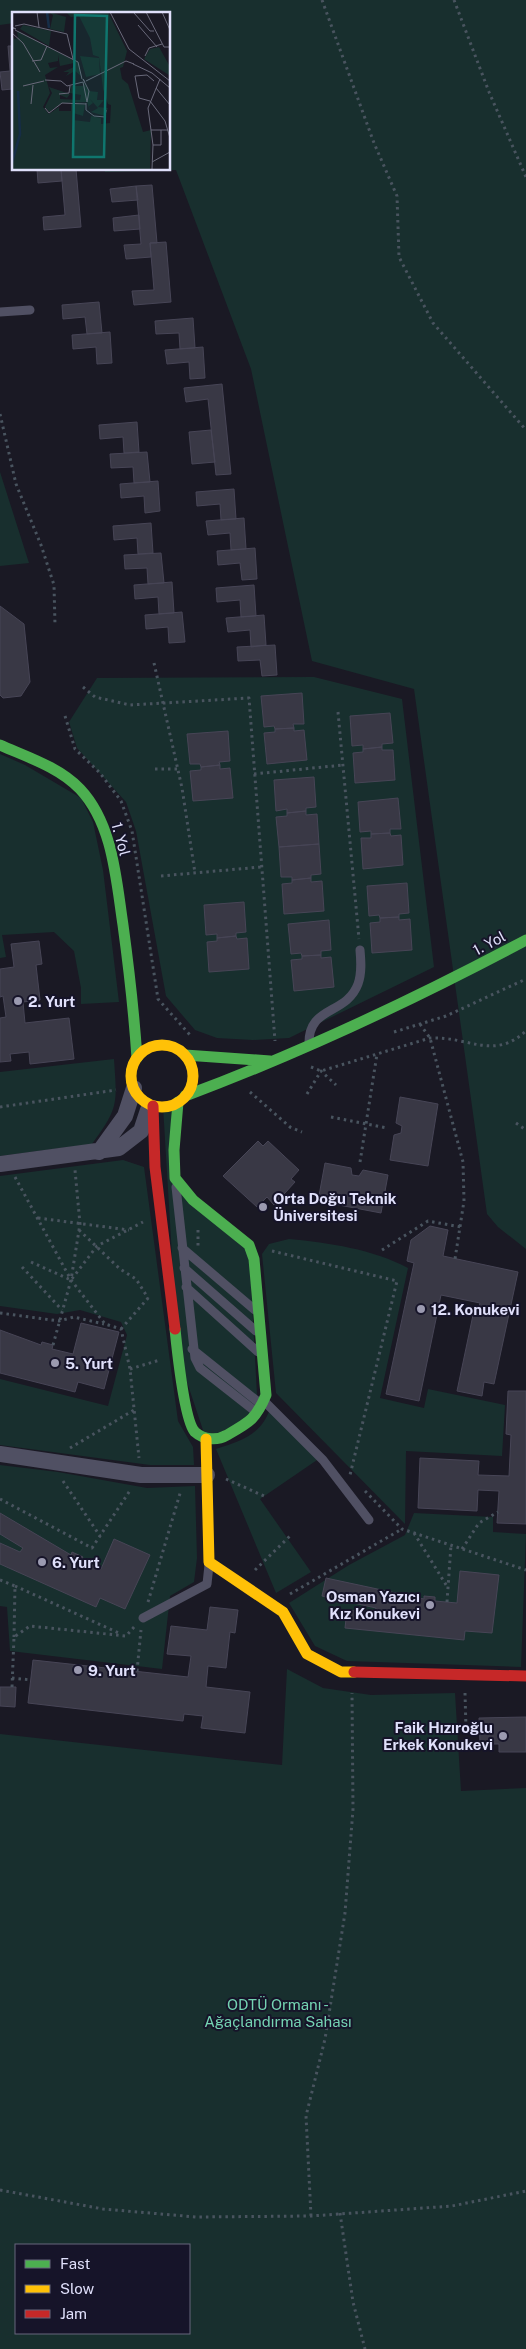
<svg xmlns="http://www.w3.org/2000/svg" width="526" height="2349" font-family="'Public Sans',sans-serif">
	<rect width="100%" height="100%" fill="#1a1924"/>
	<!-- green -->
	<path fill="#182f2e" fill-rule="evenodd" d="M 0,0 L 526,0 L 526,1249 L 498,1227 L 487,1214 L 414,689 L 312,661 L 251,369 L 176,170 L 105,172 L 104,169 L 169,169 L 169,14 L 14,14 L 14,23 L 0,25 Z
		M 0,472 L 29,563 L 0,566 Z
		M 314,677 L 402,699 L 434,967 L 289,1038 L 253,1040 L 217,1038 L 195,1030 L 166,996 L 136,831 L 126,802 L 77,748 L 69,722 L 97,678 Z
		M 0,754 L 25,765 L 81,798 L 93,822 L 103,870 L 119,1002 L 81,1004 L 81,988 L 74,951 L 54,932 L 2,935 L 6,957 L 0,958 Z
		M 114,1059 C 117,1104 119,1107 92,1144 L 0,1156 L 0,1072 Z
		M 171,1105 L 175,1178 L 249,1245 L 258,1414 L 206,1439 L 178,1355 L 163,1106 Z
		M 123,1160 L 144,1167 L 178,1421 L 193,1447 L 194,1465 L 150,1465 L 0,1445 L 0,1379 L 108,1406 L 127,1335 L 121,1322 L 80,1310 L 57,1314 L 0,1306 L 0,1176 Z
		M 289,1239 C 330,1243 372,1249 408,1268 L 380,1398 L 424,1408 L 428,1389 L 505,1405 L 502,1456 L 406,1451 L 405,1524 L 276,1393 L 262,1254 L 269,1244 Z
		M 270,1409 L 320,1458 L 260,1499 L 311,1572 L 276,1593 L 216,1449 C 241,1441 261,1435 270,1409 Z
		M 0,1465 L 58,1472 L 147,1488 L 195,1486 L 197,1558 L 194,1582 L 170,1596 L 162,1669 L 10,1651 L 7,1607 L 0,1606 Z
		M 414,1513 L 493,1517 L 493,1532 L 526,1534 L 521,1667 L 347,1661 L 315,1646 L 289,1603 L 349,1565 L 405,1535 Z
		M 287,1669 L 323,1688 L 371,1695 L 455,1693 L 461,1791 L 526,1788 L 526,2349 L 0,2349 L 0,1734 L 282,1765 ZM 16,2245 L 189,2245 L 189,2333 L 16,2333 Z"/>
	<!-- building -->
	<path fill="#393845" stroke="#474556" d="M 8,46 L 14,46 L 14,111 L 12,89 L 2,90 L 0,72 L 10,71 Z
		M 37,169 L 61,169 L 62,181 L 38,183 Z
		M 61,169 L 76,169 L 81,227 L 44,230 L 43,217 L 65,215 Z
		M 152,185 L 157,243 L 150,243 L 151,257 L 126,259 L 124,245 L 141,244 L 136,186 Z
		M 136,186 L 138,200 L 112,202 L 110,189 Z
		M 139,215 L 140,229 L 114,231 L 113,218 Z
		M 166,242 L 171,302 L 134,305 L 132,291 L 154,290 L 150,243 Z
		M 99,302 L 102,333 L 87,334 L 85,317 L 63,319 L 62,305 Z
		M 193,318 L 195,348 L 180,349 L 179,333 L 156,334 L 155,321 Z
		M 110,332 L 112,363 L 97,364 L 96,347 L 73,349 L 72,335 Z
		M 203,347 L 205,378 L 190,379 L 189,362 L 167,364 L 165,350 Z
		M 222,384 L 231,474 L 216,475 L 208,399 L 186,402 L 184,388 Z
		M 137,422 L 139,452 L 124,453 L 123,437 L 100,439 L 99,425 Z
		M 211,430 L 215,462 L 192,464 L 189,432 Z
		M 147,452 L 150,482 L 134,483 L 133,467 L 111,468 L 110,454 Z
		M 158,481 L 160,511 L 145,513 L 144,496 L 121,498 L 120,484 Z
		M 234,489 L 236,519 L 221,520 L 220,504 L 197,506 L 196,492 Z
		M 244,518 L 246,549 L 231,550 L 230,533 L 208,535 L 206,521 Z
		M 151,523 L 153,553 L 138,554 L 137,538 L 114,540 L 113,526 Z
		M 255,548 L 257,579 L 242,580 L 240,563 L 218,565 L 217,551 Z
		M 161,553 L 164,583 L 148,584 L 147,568 L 125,569 L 124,555 Z
		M 172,582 L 174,613 L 159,614 L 158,597 L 135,599 L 134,585 Z
		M 254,585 L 256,616 L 241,617 L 240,600 L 217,602 L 216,588 Z
		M 0,606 L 24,624 L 30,682 L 21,696 L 3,698 L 0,695 Z
		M 182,612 L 185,642 L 169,643 L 168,627 L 146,629 L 145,615 Z
		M 264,615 L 266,645 L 251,647 L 250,630 L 228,632 L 226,618 Z
		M 275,645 L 277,675 L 262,676 L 260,660 L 238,661 L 237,647 Z
		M 302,693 L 304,724 L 293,724 L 294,728 L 275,729 L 274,726 L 264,727 L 261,696 Z
		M 390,713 L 393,743 L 382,744 L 382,747 L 363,749 L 363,745 L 352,746 L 350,716 Z
		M 294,728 L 294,731 L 304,730 L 307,760 L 267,764 L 264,733 L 275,732 L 275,729 Z
		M 228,731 L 230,761 L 219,762 L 220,765 L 201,767 L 200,764 L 190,764 L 187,734 Z
		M 382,747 L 382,750 L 393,750 L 395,780 L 355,783 L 353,753 L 363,752 L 363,749 Z
		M 220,765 L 220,769 L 230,768 L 233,798 L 193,801 L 190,771 L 201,770 L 201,767 Z
		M 314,777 L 316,807 L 306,808 L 306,811 L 287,813 L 287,809 L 276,811 L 274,780 Z
		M 398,798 L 401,829 L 390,829 L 390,833 L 371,834 L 371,831 L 360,832 L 358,802 Z
		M 306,811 L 306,815 L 317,814 L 319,844 L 279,847 L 276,817 L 287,816 L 287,813 Z
		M 390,833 L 391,836 L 401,835 L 403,865 L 363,869 L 361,838 L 371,838 L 371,834 Z
		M 319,844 L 321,874 L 311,875 L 311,878 L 292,880 L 292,877 L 281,877 L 279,847 Z
		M 311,878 L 311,882 L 322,881 L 324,911 L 284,914 L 282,884 L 292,883 L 292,880 Z
		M 407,883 L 409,913 L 399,914 L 399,917 L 380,918 L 379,915 L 369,916 L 367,886 Z
		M 244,902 L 246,932 L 236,933 L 236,936 L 217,938 L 217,934 L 206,935 L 204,905 Z
		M 399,917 L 399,920 L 410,919 L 412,950 L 372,953 L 370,923 L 380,922 L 380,918 Z
		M 329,920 L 331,950 L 321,951 L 321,955 L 302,956 L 301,953 L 291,954 L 288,924 Z
		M 236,936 L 237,939 L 247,938 L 249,969 L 209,972 L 207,942 L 217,941 L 217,938 Z
		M 39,941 L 42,964 L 36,965 L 40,1000 L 23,1002 L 25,1023 L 69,1018 L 74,1059 L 30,1064 L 29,1052 L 10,1054 L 11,1061 L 0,1062 L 0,1018 L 6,1017 L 3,996 L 0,997 L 0,969 L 14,967 L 11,944 Z
		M 321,955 L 321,958 L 331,957 L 334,987 L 294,991 L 291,960 L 302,959 L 302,956 Z
		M 400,1097 L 438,1104 L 428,1166 L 390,1160 L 394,1135 L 401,1133 L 402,1126 L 396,1123 Z
		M 258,1141 L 263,1146 L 268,1141 L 299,1170 L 291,1179 L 295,1182 L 274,1205 L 267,1197 L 257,1207 L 223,1176 Z
		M 325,1163 L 351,1168 L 352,1175 L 359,1176 L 363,1170 L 388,1175 L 381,1213 L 318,1201 Z
		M 430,1226 L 448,1230 L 443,1256 L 518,1272 L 494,1384 L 484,1382 L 482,1396 L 457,1391 L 473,1315 L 477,1315 L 480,1303 L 441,1295 L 419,1401 L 386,1394 L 414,1263 L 407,1261 L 411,1240 Z
		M 81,1323 L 119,1332 L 104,1389 L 78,1382 L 75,1392 L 0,1373 L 0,1330 L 41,1345 L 42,1342 L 53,1345 L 52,1349 L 73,1354 Z
		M 508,1391 L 526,1391 L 526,1524 L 497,1523 L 499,1491 L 478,1490 L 477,1511 L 418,1508 L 420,1458 L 479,1461 L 478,1475 L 509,1476 L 511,1435 L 506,1434 Z
		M 0,1513 L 71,1555 L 72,1552 L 83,1557 L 81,1560 L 101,1569 L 114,1539 L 150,1555 L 125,1609 L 100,1598 L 96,1607 L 0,1564 L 0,1543 L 20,1552 L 23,1548 L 0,1534 Z
		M 460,1571 L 499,1575 L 492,1633 L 465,1631 L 464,1640 L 345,1628 L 347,1610 L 375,1613 L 376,1608 L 322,1596 L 326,1578 L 424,1599 L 424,1596 L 435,1597 L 435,1601 L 457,1603 Z
		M 210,1607 L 238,1610 L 235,1633 L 230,1632 L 226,1668 L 208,1666 L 206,1687 L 250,1692 L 245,1733 L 201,1728 L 203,1716 L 184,1714 L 183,1721 L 28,1703 L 33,1660 L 188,1677 L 191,1656 L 167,1654 L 171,1626 L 207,1630 Z
		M 0,1687 L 16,1687 L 15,1707 L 0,1706 Z
		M 526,1717 L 526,1752 L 499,1752 L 499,1744 L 480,1744 L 479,1718 Z"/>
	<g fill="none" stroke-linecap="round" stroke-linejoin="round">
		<!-- path -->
		<path stroke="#49545f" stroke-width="3" stroke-dasharray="2.5 4" stroke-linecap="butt" d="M 322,0 L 374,143 L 397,196 L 399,257 L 433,323 L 526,430
			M 454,0 L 489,92 L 526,177
			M 0,414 L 16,484 L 41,545 L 54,585 L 55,625
			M 154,663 L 182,788 L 195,873
			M 83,687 L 95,697 L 130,705 L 249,698 L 275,1041
			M 338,712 L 359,939
			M 65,716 L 75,749 L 100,773 L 121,801 L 132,831 L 158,999 L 190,1035
			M 155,769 L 178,769
			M 254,774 L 343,765
			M 161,876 L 261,867
			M 420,1024 L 430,1038 L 463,1162 L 464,1201 L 455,1259
			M 394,1032 L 446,1016 L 526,979
			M 311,1067 L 321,1071 L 430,1038 C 469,1036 493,1061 526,1031
			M 250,1092 L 290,1127 L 302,1132
			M 307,1094 L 321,1071 L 336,1085
			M 0,1107 L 116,1090
			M 331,1117 L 387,1128
			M 516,1123 L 526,1130
			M 360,1162 L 377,1054
			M 15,1177 L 71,1280 L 105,1324 L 121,1329 L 130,1369 L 139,1458
			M 38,1218 L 129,1230
			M 79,1230 L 120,1269 L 136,1279 L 148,1298
			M 198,1230 L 198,1246
			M 382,1250 L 428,1221 L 461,1227
			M 272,1251 L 397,1281 L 350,1475
			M 31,1262 L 71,1280 L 97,1246 L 143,1222
			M 22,1267 L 62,1310
			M 0,1313 L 59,1321 L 74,1317 L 104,1324
			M 121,1329 L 149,1297
			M 53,1345 L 71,1280 L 80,1224 L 75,1170
			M 130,1369 L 160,1360
			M 70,1448 L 134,1410
			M 226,1479 L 264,1496
			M 63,1481 L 100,1536
			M 365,1491 L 402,1529 L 526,1570
			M 0,1499 L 92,1548 L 131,1489
			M 414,1533 L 448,1588
			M 462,1549 L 479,1523 L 498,1512
			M 255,1570 L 291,1535
			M 0,1580 L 15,1586 L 14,1637
			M 15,1586 L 121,1634
			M 290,1594 L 402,1529
			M 148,1602 L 181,1490
			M 447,1602 L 451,1545
			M 137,1671 L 141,1630
			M 12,1678 L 31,1680
			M 12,1687 L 14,1637 L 30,1626 L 126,1636 L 135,1626
			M 465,1693 L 466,1729 L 479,1729
			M 0,2190 L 103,2209 L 196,2217 L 311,2216 L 452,2206 L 526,2191
			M 340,2213 L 353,2302 L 365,2349
			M 311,2216 L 306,2116 L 325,2039 L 345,1913 L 353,1809 L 352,1693"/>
		<!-- lane -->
		<path stroke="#505063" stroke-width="9" d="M 0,312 L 30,310
			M 309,1046 C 307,1005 346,1016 358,984 C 362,973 361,961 360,950
			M 176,1187 L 195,1358 L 200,1368 L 256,1412
			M 182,1248 L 255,1310
			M 184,1268 L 256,1331
			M 186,1287 L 258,1352
			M 192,1349 L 262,1405
			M 266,1403 L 323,1460 L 369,1520
			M 143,1618 L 207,1584 L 209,1565"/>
		<!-- street -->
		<path stroke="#505063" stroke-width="16" d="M 99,1152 L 125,1116 L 134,1088
			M 0,1164 L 119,1148 L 141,1131 L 148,1110
			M 0,1454 L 141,1475 L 207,1475"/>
		<!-- fast -->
		<path stroke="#4caf50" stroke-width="11" d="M 0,745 C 27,757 59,767 80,789 C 113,824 116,879 123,925 C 129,969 134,1013 137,1058
			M 185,1055 L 270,1061
			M 185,1096 C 303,1052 415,999 526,940
			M 175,1329 C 177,1348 184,1421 195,1432 C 204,1440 217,1441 227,1435 C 250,1422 256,1419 266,1395 L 254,1259 L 249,1245 L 193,1200 L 175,1178 L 174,1150 L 178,1102"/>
		<!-- slow -->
		<path stroke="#ffc107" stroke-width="11" d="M131 1076a31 31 0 1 1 62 0a31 31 0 1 1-62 0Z
			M 206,1439 L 209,1562 L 283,1612 L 307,1654 L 341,1672 L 354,1672"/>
		<!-- jam -->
		<path stroke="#c62828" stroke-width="11" d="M 153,1106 L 155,1167 L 175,1329
			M 354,1672 L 526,1676"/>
	</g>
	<!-- markers -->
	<g fill="#9b9ab0" stroke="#161429" stroke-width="2">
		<circle cx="18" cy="1001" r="5"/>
		<circle cx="263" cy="1207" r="5"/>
		<circle cx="421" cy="1309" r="5"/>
		<circle cx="55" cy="1363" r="5"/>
		<circle cx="42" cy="1562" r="5"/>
		<circle cx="430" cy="1605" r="5"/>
		<circle cx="78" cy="1670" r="5"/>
		<circle cx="503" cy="1736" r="5"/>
	</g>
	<g text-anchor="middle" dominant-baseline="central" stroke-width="4" stroke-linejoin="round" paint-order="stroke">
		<!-- street labels -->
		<g font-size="15" fill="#e0e0fb" stroke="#161429">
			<text transform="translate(121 839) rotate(75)">1. Yol</text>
			<text transform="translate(489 943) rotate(-28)">1. Yol</text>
		</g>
		<!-- poi labels -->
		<g font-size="15" font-weight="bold" fill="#e0e0fb" stroke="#161429" text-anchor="start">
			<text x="28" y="1001">2. Yurt</text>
			<text x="273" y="1198">Orta Doğu Teknik<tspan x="273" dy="17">Üniversitesi</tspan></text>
			<text x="431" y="1309">12. Konukevi</text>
			<text x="65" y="1363">5. Yurt</text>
			<text x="52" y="1562">6. Yurt</text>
			<text x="420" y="1596" text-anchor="end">Osman Yazıcı<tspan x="420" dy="17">Kız Konukevi</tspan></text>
			<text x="88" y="1670">9. Yurt</text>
			<text x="493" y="1727" text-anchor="end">Faik Hızıroğlu<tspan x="493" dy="17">Erkek Konukevi</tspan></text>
		</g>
		<!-- park labels -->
		<g font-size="15" fill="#74d3b2" stroke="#161429">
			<text x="278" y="2004">ODTÜ Ormanı -<tspan x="278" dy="17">Ağaçlandırma Sahası</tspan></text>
		</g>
	</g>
	<!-- overview -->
	<g transform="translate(12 12)">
		<rect width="158" height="158" fill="#1a1924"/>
		<path d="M 37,0 L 54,5 L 52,20 L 38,17 L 41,3 ZM 54,0 L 96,0 L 115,39 L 111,55 L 108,56 L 110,67 L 116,72 L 131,120 L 139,118 L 138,157 L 0,157 L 0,22 L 2,27 L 6,26 L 5,19 L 67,51 L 69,64 L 63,59 L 54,64 L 57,60 L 51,60 L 62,55 L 62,51 L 48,54 L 46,43 L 46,49 L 36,51 L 38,56 L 46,55 L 33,63 L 38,81 L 31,95 L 37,102 L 47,95 L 47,99 L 59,99 L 59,91 L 73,93 L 71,104 L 61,101 L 61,108 L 78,110 L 79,104 L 89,106 L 89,112 L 98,111 L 99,93 L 96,92 L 91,77 L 87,45 L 81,43 L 78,26 L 67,4 L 59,5 ZM 11,13 L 39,19 L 37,34 L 8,17 ZM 147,35 L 157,53 L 157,63 L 132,47 L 138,37 ZM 68,44 L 87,46 L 88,62 L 74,65 ZM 71,70 L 77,79 L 86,80 L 85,88 L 92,88 L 86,95 L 96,96 L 93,104 L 79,100 L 86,96 L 78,87 L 81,91 L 77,94 L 78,99 L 75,90 L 50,91 L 37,100 L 33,95 L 40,81 L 37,75 L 58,82 L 55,86 L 48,83 L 48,87 L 68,88 L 69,83 L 58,81 L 59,74 L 71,74 Z" fill="#182f2e"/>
		<path fill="none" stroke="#162d47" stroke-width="2.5" d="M 35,0 L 37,16M 0,151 L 8,122 L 6,79"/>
		<path fill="none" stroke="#69697a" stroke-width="1" d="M 25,0 L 27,15M 98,0 L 117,37 L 158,69M 134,0 L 152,35 L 158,35M 150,0 L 158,18M 122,1 L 138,19 L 142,19M 0,8 L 0,16 L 4,17 L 0,15M 126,13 L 145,35M 3,14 L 12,12 L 55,22 L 61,47M 3,18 L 66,50 L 70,67M 0,21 L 11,31 L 28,60M 133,44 L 137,36 L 150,32M 20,49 L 29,48 L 35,34M 121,52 L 140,61 L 158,76M 33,68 L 49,69 L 55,74 L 71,70M 74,69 L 114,49 L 122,52M 71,70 L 75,90 L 77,79 L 71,67 L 73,70M 11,74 L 32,69M 144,76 L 158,93M 47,82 L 57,81 L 58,74M 138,89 L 127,86 L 123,64 L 135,63 L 142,69M 138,89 L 153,109 L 158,126M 74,91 L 74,98 L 82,104 L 93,105 L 94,98M 19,92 L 21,73M 33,96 L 37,101 L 50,91 L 74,92M 139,118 L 156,118M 141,133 L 149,133 L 149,118M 140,150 L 158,140M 140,157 L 141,133 L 136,96 L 148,67"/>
		<path fill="#0f766e" fill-opacity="0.15" stroke="#0f766e" stroke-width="2.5" d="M 63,3 L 95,4 L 92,145 L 61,145 Z"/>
		<rect width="158" height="158" fill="none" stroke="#e0e0fb" stroke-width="2.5"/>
	</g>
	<!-- legend -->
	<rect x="15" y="2244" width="175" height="90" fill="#161429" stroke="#67667d"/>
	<rect x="25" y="2260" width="25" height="8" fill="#4caf50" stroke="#67667d"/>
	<text x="60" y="2269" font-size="15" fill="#e0e0fb">Fast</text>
	<rect x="25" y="2285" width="25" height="8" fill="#ffc107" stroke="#67667d"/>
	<text x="60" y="2294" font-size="15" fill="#e0e0fb">Slow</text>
	<rect x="25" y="2310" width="25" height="8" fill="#c62828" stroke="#67667d"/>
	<text x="60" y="2319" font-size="15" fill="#e0e0fb">Jam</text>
</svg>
